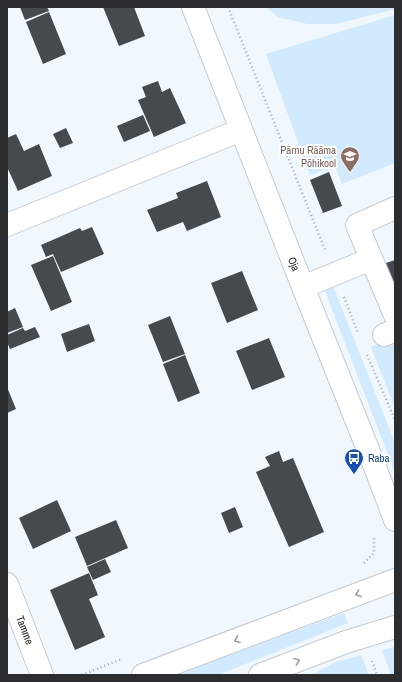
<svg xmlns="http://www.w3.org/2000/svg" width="402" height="682" font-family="'Archivo Narrow',sans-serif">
	<rect width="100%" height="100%" fill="#f0f7fd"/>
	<!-- green -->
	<path fill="#d1eafd" d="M 266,7 L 395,7 L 395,9 L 336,24 L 307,24 L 278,17 Z
		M 395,15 L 395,163 L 342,184 L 335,166 L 310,175 L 266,54 Z
		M 333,286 L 395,443 L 395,473 L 325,291 Z
		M 395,336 L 395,408 L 371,347 Z
		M 276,612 L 279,616 L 149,664 L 150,659 Z
		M 344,613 L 348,623 L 218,675 L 175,675 Z
		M 395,647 L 395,675 L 391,675 L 382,650 Z
		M 361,655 L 369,675 L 312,675 L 333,663 Z"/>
	<!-- building -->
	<path fill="#444a4e" d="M 20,7 L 47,7 L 49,11 L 25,20 Z
		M 103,7 L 134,7 L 145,36 L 119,46 Z
		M 49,12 L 66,54 L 43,64 L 26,22 Z
		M 158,81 L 162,92 L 170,88 L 186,123 L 154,137 L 138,100 L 146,97 L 142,87 Z
		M 143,115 L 150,131 L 124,142 L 117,126 Z
		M 66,128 L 73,143 L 60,148 L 53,134 Z
		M 16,134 L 24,151 L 39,144 L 52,176 L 18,191 L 7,167 L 7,138 Z
		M 329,172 L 342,206 L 323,213 L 310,180 Z
		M 207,181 L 221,217 L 187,231 L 183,222 L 157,232 L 147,210 L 178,198 L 176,193 Z
		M 92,227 L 104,254 L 61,272 L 53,254 L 46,257 L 41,245 L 80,228 L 82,231 Z
		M 53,256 L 72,302 L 51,311 L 31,265 Z
		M 395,260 L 395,285 L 386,263 Z
		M 242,271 L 258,310 L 227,323 L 211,283 Z
		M 15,308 L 23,327 L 7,333 L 7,312 Z
		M 170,316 L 185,354 L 163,362 L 148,325 Z
		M 89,324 L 95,341 L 67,352 L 61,334 Z
		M 35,327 L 40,337 L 10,349 L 7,342 L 7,335 L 23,328 L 25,331 Z
		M 269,338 L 285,377 L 252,390 L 236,351 Z
		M 185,355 L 200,393 L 178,402 L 163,364 Z
		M 7,387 L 16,409 L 7,413 Z
		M 279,451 L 283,462 L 293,458 L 324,532 L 289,547 L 256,472 L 270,466 L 265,457 Z
		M 57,500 L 71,531 L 33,549 L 19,518 Z
		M 235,507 L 243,527 L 229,533 L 221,513 Z
		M 116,520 L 128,548 L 87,566 L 75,537 Z
		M 105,559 L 111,572 L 93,580 L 87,567 Z
		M 89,573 L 98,595 L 89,599 L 105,637 L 75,650 L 50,590 Z"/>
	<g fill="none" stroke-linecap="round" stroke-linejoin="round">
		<defs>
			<path id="minor" d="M 193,7 L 303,287 L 375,467 L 395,520
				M 395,208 L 357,225 L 395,315
				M 7,225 L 241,130
				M 303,287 L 371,259
				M 384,335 L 395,330
				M 7,584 L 42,675
				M 143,675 L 395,580
				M 260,675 L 346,642 L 395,627"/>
		</defs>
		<!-- minor casing -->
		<use href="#minor" stroke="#c5ccd1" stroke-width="24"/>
		<!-- path -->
		<path stroke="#a6abb0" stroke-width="2.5" stroke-dasharray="1 3" stroke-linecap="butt" d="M 228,7 L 325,250
			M 344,297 L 358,333
			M 367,355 L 395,420
			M 364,563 L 374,553 L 374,538 L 376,537
			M 372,661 L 377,675
			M 82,675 L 122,659"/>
		<!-- minor -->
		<use href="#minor" stroke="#fff" stroke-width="22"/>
	</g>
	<!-- one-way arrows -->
	<defs><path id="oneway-chevron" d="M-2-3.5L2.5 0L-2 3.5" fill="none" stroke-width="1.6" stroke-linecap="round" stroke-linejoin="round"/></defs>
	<g stroke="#a0a0a1">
		<use href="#oneway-chevron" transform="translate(358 594) rotate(160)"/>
		<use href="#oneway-chevron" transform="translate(237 640) rotate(159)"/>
		<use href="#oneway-chevron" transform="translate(297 661) rotate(-21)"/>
	</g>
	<!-- icons -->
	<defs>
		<symbol id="school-pin" viewBox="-11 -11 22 30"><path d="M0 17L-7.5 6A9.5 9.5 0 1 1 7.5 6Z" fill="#8d6e63" stroke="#fff"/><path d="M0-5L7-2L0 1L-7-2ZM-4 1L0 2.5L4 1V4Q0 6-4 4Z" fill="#fff"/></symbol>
		<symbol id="bus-pin" viewBox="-11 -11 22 30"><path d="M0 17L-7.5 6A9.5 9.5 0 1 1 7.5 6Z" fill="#1a4fb4" stroke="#fff"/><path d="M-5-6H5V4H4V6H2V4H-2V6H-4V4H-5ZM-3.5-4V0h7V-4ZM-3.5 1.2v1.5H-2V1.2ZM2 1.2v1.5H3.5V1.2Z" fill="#fff"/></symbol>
	</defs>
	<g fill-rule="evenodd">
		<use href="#school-pin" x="339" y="145" width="22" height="30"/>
		<use href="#bus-pin" x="343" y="447" width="22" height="30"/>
	</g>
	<g text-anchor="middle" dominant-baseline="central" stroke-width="4" stroke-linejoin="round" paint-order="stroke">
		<!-- education labels -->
		<g font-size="11" fill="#785e54" stroke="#fff" text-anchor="end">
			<text x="336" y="150">Pärnu Rääma<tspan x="336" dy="13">Põhikool</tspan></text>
		</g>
		<!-- street labels -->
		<g font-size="11" fill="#2b2d2f" stroke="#fff">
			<text transform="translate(294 264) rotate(68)">Oja</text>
			<text transform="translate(25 630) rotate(69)">Tamme</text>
		</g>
		<!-- transit labels -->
		<g font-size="11" fill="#164399" stroke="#fff" text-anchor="start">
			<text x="368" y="458">Raba</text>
		</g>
	</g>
	<!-- border -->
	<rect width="402" height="682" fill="none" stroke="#2b2d2f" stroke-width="16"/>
</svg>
